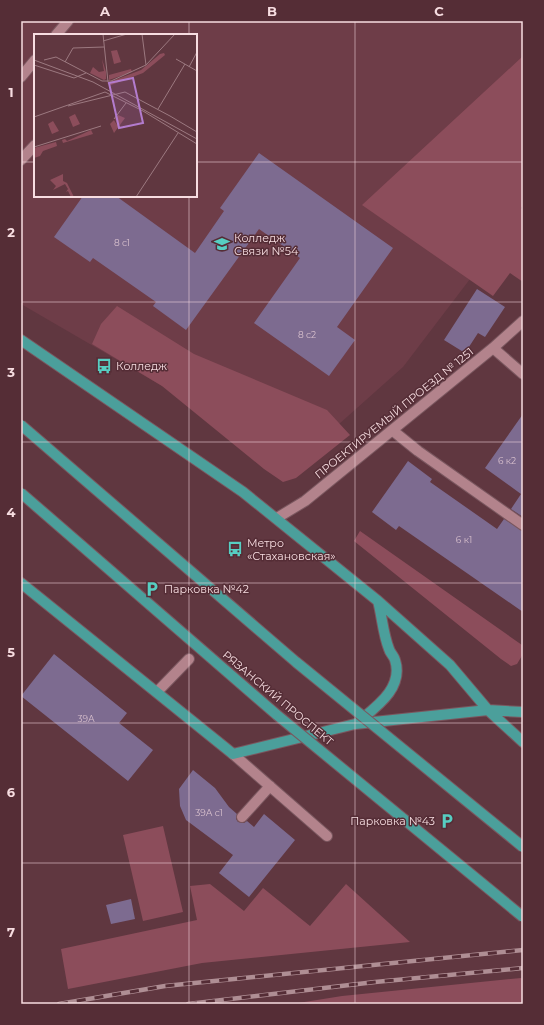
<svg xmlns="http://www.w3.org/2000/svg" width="544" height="1025" font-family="Montserrat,sans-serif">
	<rect width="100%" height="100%" fill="#603740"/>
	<!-- built -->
	<path fill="#6e3d48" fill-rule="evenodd" d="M 21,21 L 523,21 L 523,65 L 470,279 L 403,367 L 283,474 L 188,401 L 21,304 ZM 35,35 L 196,35 L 196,196 L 35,196 Z"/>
	<!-- green -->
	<path fill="#8c4d5b" d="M 523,56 L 523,205 L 521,208 L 523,210 L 523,282 L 510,273 L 493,296 L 362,205 Z
		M 117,306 L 194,354 L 327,410 L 350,435 L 296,478 L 283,482 L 264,469 L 162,386 L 92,344 L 101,324 Z
		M 360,531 L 522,645 L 523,654 L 517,664 L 511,666 L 501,659 L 354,541 Z
		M 163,826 L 183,912 L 143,921 L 123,835 Z
		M 210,884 L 244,911 L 263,888 L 310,926 L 346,884 L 410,942 L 202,963 L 68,989 L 61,949 L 197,920 L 190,886 Z
		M 521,978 L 523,979 L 523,1004 L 292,1004 L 342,996 Z"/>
	<!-- building -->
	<path fill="#7d6b90" d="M 259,153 L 393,248 L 337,327 L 355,340 L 329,376 L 254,323 L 300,258 L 259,229 L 186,330 L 153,306 L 156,302 L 93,258 L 90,262 L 54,237 L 83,196 L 116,196 L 195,253 L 224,211 L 220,208 Z
		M 477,289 L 505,307 L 485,337 L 478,333 L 465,353 L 444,340 Z
		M 523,414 L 523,517 L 511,509 L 521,494 L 485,468 Z
		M 408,461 L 432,479 L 430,482 L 497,529 L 504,519 L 523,531 L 523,612 L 399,526 L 396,530 L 372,512 Z
		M 54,654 L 127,713 L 119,723 L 153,750 L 128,781 L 21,696 Z
		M 193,770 L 215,788 L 229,807 L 237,814 L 236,819 L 238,822 L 244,823 L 247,821 L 254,827 L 264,814 L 295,840 L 249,897 L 219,873 L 233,855 L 186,820 L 180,806 L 179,789 Z
		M 131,899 L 135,919 L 111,924 L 106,905 Z"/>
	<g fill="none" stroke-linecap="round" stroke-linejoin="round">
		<defs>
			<path id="minor" d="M 56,35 L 68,21
				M 21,77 L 35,60
				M 21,160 L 35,145
				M 493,348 L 523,374
				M 392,430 L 418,451 L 523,525
				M 277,518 L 305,501 L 493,348 L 523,321
				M 157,692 L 189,659
				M 233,754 L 327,836
				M 242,817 L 270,786"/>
			<path id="major" d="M 21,340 L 243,492 L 378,601 L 450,665 L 488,710 L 523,742
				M 21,583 L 233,754 L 355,724 L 488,710 L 523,712
				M 358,722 C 376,707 404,688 395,660 C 394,656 390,653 389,649 C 383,634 382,616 378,601"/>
		</defs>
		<!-- minor casing -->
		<use href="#minor" stroke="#7a575f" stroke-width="12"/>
		<!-- major casing -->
		<use href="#major" stroke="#7a575f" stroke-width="12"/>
		<!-- minor -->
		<use href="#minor" stroke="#b3838c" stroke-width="10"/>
		<!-- major -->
		<use href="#major" stroke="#4b9f9b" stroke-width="10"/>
		<defs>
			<path id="rail" d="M 59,1004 L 165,986 L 523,950
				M 188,1004 L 375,982 L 523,968"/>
		</defs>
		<!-- rail casing -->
		<use href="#rail" stroke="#af8e94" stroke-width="4.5"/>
		<!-- rail -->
		<use href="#rail" stroke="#552d36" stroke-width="3" stroke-dasharray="9" stroke-linecap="butt"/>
		<defs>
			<path id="major-bridge" d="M 21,425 L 296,662 L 523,847
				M 21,493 L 277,715 L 523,917"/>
		</defs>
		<!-- major-bridge casing -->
		<use href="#major-bridge" stroke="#7a575f" stroke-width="12" stroke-linecap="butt"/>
		<!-- major-bridge -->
		<use href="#major-bridge" stroke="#4b9f9b" stroke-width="10"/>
	</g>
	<!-- grid -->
	<path fill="none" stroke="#f7dde1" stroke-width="1" stroke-opacity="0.55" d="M 189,21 L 189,35M 355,21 L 355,1004M 21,162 L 35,162M 196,162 L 523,162M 189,196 L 189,1004M 21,302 L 523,302M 21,442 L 523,442M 21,583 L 523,583M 21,723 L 523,723M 21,863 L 523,863"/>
	<!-- icons -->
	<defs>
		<symbol id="university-bare" viewBox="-9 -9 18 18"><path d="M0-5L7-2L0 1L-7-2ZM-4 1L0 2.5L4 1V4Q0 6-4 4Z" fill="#57cec2" stroke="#552d36" stroke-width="2.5" paint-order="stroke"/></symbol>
		<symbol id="bus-bare" viewBox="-9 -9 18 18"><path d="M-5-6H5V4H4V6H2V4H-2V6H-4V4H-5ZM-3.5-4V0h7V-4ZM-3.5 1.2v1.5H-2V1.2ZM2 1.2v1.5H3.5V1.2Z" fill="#57cec2" stroke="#552d36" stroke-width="2.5" paint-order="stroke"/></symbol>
		<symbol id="parking-bare" viewBox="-9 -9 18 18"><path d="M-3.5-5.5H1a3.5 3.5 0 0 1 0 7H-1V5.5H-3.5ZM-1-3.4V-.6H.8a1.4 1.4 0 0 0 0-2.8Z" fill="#57cec2" stroke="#552d36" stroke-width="2.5" paint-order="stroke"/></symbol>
	</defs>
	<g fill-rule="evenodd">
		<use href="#university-bare" x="211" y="233" width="22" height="22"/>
		<use href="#bus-bare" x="93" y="355" width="22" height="22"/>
		<use href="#bus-bare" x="224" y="538" width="22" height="22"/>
		<use href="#parking-bare" x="141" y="578" width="22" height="22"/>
		<use href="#parking-bare" x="436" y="810" width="22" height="22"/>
	</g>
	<g text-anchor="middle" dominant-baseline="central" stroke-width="3" stroke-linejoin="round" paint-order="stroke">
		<!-- number labels -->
		<g font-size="9" fill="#d8c0cd">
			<text x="122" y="242">8 с1</text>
			<text x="307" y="334">8 с2</text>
			<text x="507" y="460">6 к2</text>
			<text x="464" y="539">6 к1</text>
			<text x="86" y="718">39А</text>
			<text x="209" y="812">39А с1</text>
		</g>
		<!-- poi labels -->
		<g font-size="11" fill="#f7dde1" stroke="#552d36" text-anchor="start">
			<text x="234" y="238">Колледж<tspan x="234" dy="13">Связи №54</tspan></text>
			<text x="116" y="366">Колледж</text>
			<text x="247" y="543">Метро<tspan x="247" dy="13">«Стахановская»</tspan></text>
			<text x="164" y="589">Парковка №42</text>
			<text x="435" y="821" text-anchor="end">Парковка №43</text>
		</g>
		<!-- street labels -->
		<g font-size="11" fill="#f7dde1" stroke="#552d36">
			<text transform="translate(394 413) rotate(-39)">ПРОЕКТИРУЕМЫЙ ПРОЕЗД № 1251</text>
			<text transform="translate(278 698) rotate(40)">РЯЗАНСКИЙ ПРОСПЕКТ</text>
		</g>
	</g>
	<!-- overview -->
	<g transform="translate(34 34)">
		<rect width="163" height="163" fill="#603740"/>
		<path d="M 83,16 L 87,28 L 80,30 L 77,17 ZM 130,19 L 131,21 L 109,39 L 77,51 L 73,49 L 107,36 L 126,20 ZM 68,25 L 72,38 L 72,45 L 70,46 L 56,39 L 59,33 L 65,38 L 70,37 ZM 97,35 L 98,38 L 75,46 L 75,41 ZM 41,80 L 46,90 L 39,93 L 35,83 ZM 84,81 L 91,84 L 80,99 L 76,90 L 80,86 L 83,91 L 81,84 ZM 19,87 L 25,97 L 18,100 L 14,90 ZM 57,96 L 59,100 L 29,109 L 28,106 L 31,105 L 33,107 ZM 22,108 L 23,112 L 9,117 L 6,122 L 0,124 L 0,114 ZM 29,140 L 29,147 L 33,149 L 40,163 L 37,163 L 34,157 L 32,158 L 34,155 L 31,150 L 19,156 L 22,152 L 16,146 Z" fill="#8c4d5b"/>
		<path fill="none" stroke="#9c7980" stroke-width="1" d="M 69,0 L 74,48M 108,0 L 112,31M 69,7 L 93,0M 142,25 L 163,37M 0,26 L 59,48 L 163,105M 10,26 L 22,23 L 68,47 L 77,47 L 112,31 L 141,0M 31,28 L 39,14 L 70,13M 0,31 L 40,44 L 52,39M 155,33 L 163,18M 34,72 L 91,58 L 136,82M 124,75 L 151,30M 136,82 L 163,98M 0,83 L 71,58 L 109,77 L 163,110M 80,85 L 92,69M 0,113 L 67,92M 102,163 L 144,99"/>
		<path fill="#b37cce" fill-opacity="0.15" stroke="#b37cce" stroke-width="2" d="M 99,44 L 109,89 L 85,94 L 75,49 Z"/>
		<rect width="163" height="163" fill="none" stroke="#f7dde1" stroke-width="2"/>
	</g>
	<!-- border -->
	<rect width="544" height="1025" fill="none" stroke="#552d36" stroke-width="44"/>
	<rect x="22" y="22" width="500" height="981" fill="none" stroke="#f7dde1" stroke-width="1.5"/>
	<g font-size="13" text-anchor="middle" font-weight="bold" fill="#f7dde1">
		<text x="105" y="16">A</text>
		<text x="272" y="16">B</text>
		<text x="439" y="16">C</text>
		<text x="11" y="97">1</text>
		<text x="11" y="237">2</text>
		<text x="11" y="377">3</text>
		<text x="11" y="517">4</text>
		<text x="11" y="657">5</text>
		<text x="11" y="797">6</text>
		<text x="11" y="937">7</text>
	</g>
</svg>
